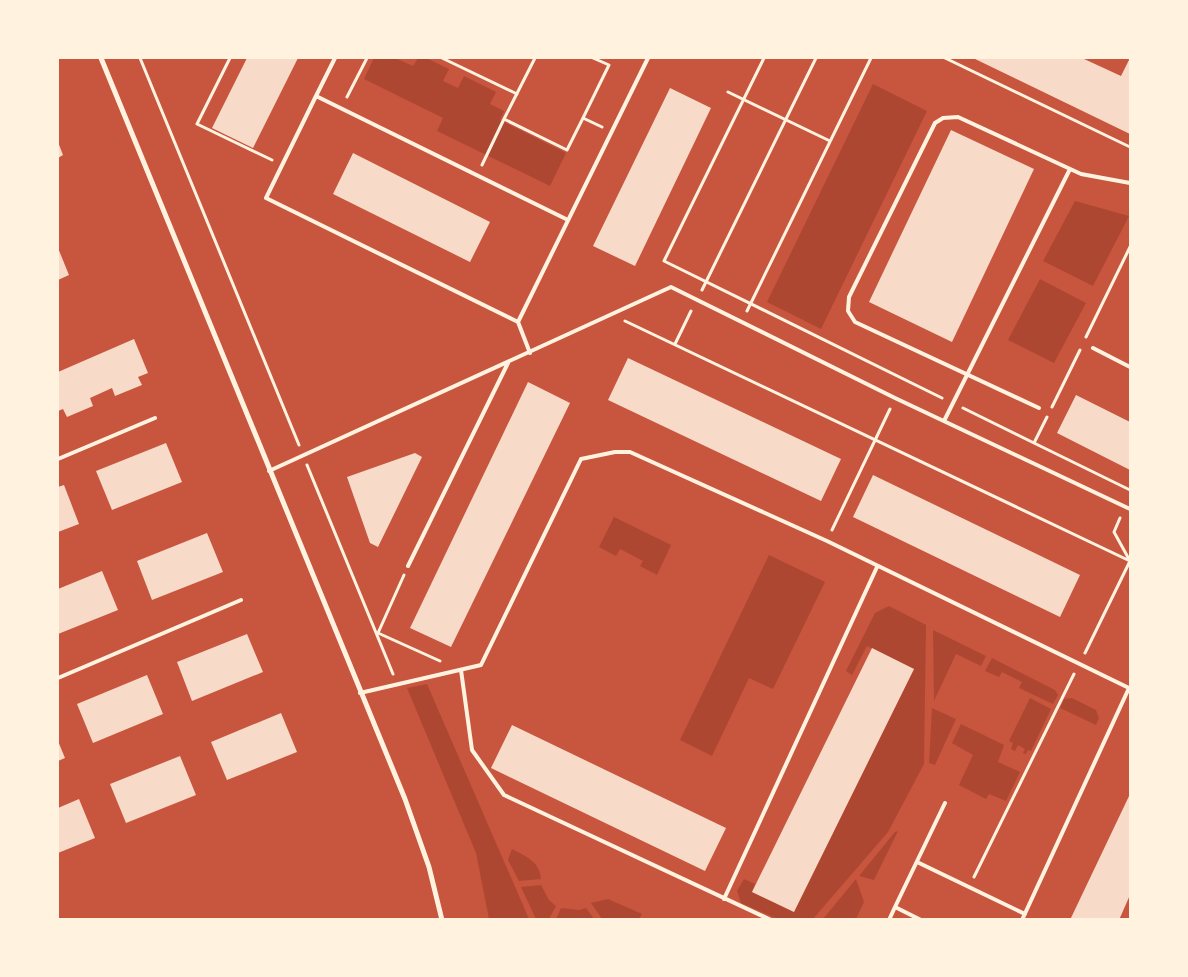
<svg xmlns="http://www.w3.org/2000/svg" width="1188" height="977" font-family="'PT Serif',serif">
	<rect width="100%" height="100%" fill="#c8553d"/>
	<!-- green -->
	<path fill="#ae4732" d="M 374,58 L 395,58 L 413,66 L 418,58 L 426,58 L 449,69 L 443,81 L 458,88 L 464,76 L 496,92 L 490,104 L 504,111 L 500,120 L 566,153 L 550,186 L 437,131 L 443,118 L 364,79 Z
		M 873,84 L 927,111 L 821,329 L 767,302 Z
		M 1075,201 L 1129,216 L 1093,286 L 1043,261 Z
		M 1040,279 L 1086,303 L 1054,363 L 1008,340 Z
		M 614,517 L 671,545 L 657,575 L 640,566 L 643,561 L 620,549 L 616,556 L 599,547 Z
		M 769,555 L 825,582 L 773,689 L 749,678 L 712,756 L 680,740 Z
		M 889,606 L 926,625 L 924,764 L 888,832 L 813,919 L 778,919 L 741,903 L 737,891 L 744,879 L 755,884 L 752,892 L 794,912 L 914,669 L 867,646 L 852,675 L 846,671 L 875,613 Z
		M 933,630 L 986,656 L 981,666 L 956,654 L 934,701 Z
		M 992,658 L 1055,690 L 1058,695 L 1053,704 L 1019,688 L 1022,682 L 1002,672 L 999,677 L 985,671 Z
		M 427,684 L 529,919 L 489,919 L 476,853 L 407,688 Z
		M 1030,698 L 1051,709 L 1031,751 L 1028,750 L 1026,754 L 1023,753 L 1025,749 L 1018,745 L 1015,751 L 1011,749 L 1013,743 L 1009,741 Z
		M 1072,698 L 1096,710 L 1099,718 L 1096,725 L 1060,708 L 1064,699 Z
		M 932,708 L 956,719 L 935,765 L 929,763 Z
		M 961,724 L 1004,745 L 998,762 L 1020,772 L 1006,801 L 989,794 L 986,799 L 959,785 L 973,755 L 952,743 Z
		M 898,831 L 874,880 L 859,876 L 895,832 Z
		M 512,849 C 527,857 540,862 541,879 L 519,881 L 508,860 Z
		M 856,879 L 864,902 L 856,919 L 823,919 Z
		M 541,885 L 549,900 L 556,906 L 549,919 L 536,919 L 521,887 Z
		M 608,899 L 642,914 L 639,919 L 602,919 L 591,903 Z
		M 561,908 L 579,910 L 586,908 L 594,919 L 556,919 Z"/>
	<!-- building -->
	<path fill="#f7dbc8" d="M 247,58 L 298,58 L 253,148 L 212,128 Z
		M 973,58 L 1082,58 L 1121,76 L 1130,58 L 1130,134 Z
		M 670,88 L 711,108 L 635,266 L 593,246 Z
		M 951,130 L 1034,169 L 952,342 L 869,302 Z
		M 58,142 L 63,155 L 58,158 Z
		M 353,153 L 490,222 L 470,262 L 333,194 Z
		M 58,248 L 69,275 L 58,280 Z
		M 134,339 L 148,373 L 138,377 L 142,385 L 115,396 L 112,388 L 90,398 L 93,406 L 67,417 L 63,409 L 58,411 L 58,372 Z
		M 628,358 L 841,459 L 821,501 L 608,400 Z
		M 528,382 L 570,403 L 451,647 L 410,628 Z
		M 1076,395 L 1130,422 L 1130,470 L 1057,433 Z
		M 166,443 L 182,482 L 112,510 L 96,471 Z
		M 415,453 L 422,457 L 378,547 L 370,543 L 347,477 Z
		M 873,475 L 1080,575 L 1060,617 L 853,517 Z
		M 64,485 L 79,524 L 58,532 L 58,487 Z
		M 207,533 L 223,572 L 152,600 L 137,561 Z
		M 102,571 L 118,610 L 58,634 L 58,589 Z
		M 247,634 L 263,672 L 192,701 L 177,662 Z
		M 872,648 L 914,669 L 794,912 L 752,892 Z
		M 147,675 L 163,714 L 93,743 L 77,704 Z
		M 281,713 L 297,752 L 227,780 L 211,742 Z
		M 512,725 L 726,828 L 705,871 L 491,768 Z
		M 58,741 L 65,758 L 58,761 Z
		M 180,756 L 196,795 L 126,823 L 110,784 Z
		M 1130,794 L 1130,895 L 1119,920 L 1070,920 Z
		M 79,799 L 95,838 L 58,853 L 58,808 Z"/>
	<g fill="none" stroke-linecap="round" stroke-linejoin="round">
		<!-- path -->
		<path stroke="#fff3e0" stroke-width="3" d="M 140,58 L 299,445
			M 230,58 L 197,124 L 272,160
			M 442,58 L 517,94
			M 593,58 L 609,65 L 583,118 L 602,127
			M 764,58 L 664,261 L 942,398
			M 945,58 L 1130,147
			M 728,92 L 830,141
			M 347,97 L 367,58
			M 504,119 L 535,58
			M 482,165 L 504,119 L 567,150 L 583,118
			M 702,290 L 816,58
			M 747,311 L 871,58
			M 625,321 L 1130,561
			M 1086,337 L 1130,247
			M 675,344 L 691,311
			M 1052,407 L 1080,350
			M 963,408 L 1034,443 L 1047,417
			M 1034,443 L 1130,490
			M 307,465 L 393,674
			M 832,530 L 890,409
			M 404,575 L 378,633 L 440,661
			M 1085,653 L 1130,561 L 1114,532 L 1120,518
			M 974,877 L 1074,674"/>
		<!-- service -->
		<path stroke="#fff3e0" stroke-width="4" d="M 335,58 L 316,96 L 568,220
			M 316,96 L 266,198 L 518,322 L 530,353
			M 518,322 L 648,58
			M 1093,348 L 1130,367
			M 1039,408 L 855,322 L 848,311 L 849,297 L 935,123 L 943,118 L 958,117 L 1081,174 L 1130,183
			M 944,421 L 1070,169
			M 58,459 L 155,418
			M 269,471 L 671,287 L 895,398 L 1130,509
			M 408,566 L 508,363
			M 461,670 L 472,750 L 504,795 L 771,920
			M 58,678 L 241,600
			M 360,693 L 481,665 L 581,459 L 615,452 L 630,452 L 827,541 L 1129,688 L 1022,920
			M 917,862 L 1025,914
			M 724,899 L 877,567
			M 895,907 L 945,803
			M 889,920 L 895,907 L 921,920"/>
		<!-- minor -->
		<path stroke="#fff3e0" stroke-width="5" d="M 101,58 L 405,799 L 429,867 L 442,920"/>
	</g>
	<!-- border -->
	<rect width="1188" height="977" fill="none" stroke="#fff3e0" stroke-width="118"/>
</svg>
